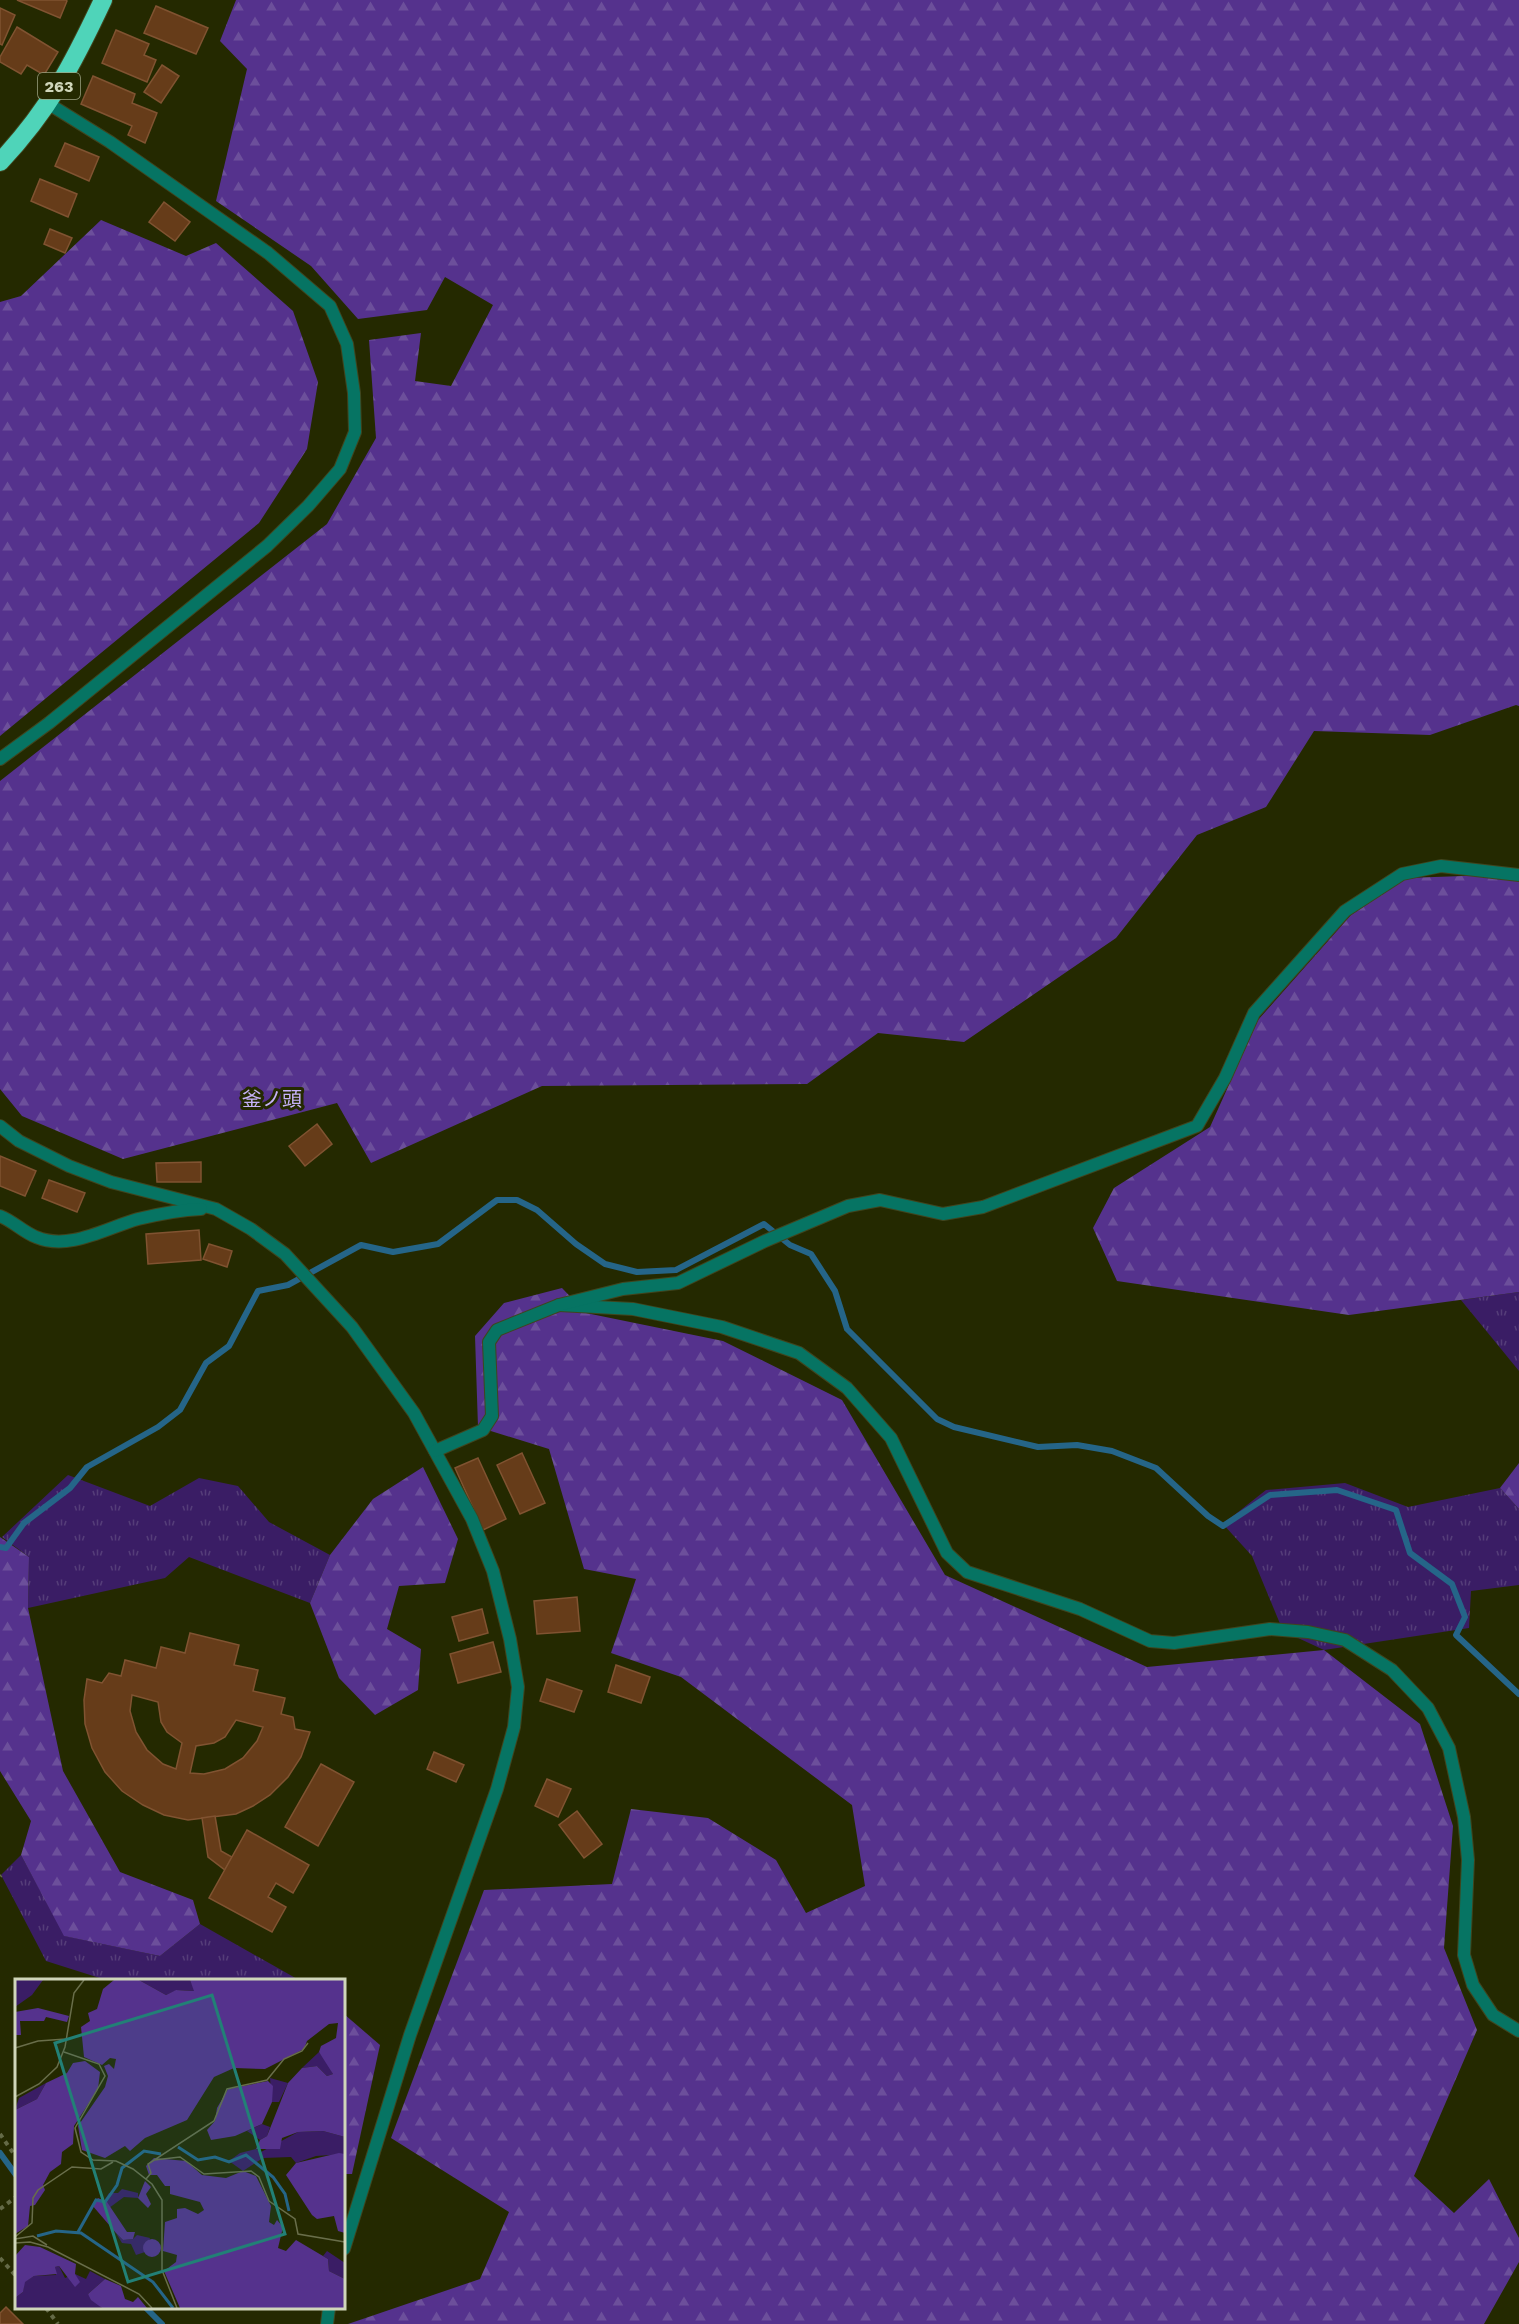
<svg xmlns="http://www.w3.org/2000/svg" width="1519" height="2324" font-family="'Work Sans','Noto Sans JP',sans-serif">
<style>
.grass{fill:url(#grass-tufts)}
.forest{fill:url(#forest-firs)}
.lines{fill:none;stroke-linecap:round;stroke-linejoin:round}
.stream{stroke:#256588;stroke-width:6}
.building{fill:#663c19;stroke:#805331;stroke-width:1.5;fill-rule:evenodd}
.street-casing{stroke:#40451e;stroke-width:14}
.highway-casing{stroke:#40451e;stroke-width:20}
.path{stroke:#646a46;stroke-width:4;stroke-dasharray:4.5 4.5;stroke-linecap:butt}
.street{stroke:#067463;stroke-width:12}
.highway{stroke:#4fd4b9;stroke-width:18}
.labels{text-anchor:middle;stroke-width:6;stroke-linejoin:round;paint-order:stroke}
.shield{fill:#242900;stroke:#9ca282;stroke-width:1.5}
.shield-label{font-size:16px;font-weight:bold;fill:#d0d6ba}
.neighbourhood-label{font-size:20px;fill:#c6b2f8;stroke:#242900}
.inset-river{fill:none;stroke:#256588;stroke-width:3}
.inset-road{fill:none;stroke:#696e4a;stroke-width:1.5}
.view{fill:#228076;fill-opacity:0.15;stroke:#228076;stroke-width:3}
.inset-edge{fill:none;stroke:#d0d6ba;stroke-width:3}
</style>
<defs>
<pattern id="grass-tufts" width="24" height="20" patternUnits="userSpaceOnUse" patternTransform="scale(1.5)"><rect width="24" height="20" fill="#3a1d65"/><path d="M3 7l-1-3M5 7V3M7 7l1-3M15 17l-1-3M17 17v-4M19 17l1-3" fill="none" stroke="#553d79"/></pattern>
<pattern id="forest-firs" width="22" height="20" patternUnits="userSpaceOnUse" patternTransform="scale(1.5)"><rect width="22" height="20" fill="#55328d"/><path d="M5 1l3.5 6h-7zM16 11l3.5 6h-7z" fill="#6c4f9b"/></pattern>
</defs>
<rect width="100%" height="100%" fill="#242900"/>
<g class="grass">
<path d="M1519,1292V1371L1461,1300Z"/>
<path d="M68,1475L150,1506L199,1478L238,1486L269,1522L330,1555L310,1603L189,1557L165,1578L28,1608L29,1557L2,1537Z"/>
<path d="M1345,1483L1408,1507L1500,1488L1519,1509V1585L1471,1591L1469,1628L1324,1650L1283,1631L1252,1556L1223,1524L1266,1490Z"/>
<path d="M21,1855L65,1936L160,1956L200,1924L299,1980H106L46,1961L1,1875Z"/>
</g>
<g class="forest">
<path d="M236,0H1519V706L1516,705L1430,735L1314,731L1266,807L1197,835L1116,938L964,1042L878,1033L807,1084L542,1086L371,1163L337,1103L123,1159L22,1116L0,1089V781L327,524L376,438L369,340L421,333L415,381L451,386L493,305L445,277L427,310L358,319L311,266L216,201L247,69L220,41Z"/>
<path d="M101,220L186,256L216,243L293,311L318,382L307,449L259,523L0,736V302L21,296Z"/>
<path d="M1491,875L1519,879V1292L1349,1315L1117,1281L1093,1228L1114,1188L1210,1127L1258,1020L1351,915L1406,878Z"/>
<path d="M562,1288L586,1313L723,1341L842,1400L945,1575L1147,1667L1324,1650L1420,1724L1453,1826L1444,1948L1477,2030L1414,2176L1454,2213L1489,2179L1519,2238V2262L1484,2324H348L480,2279L509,2212L391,2138L484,1890L612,1884L631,1809L708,1818L776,1860L806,1913L865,1886L852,1805L681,1677L611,1653L636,1579L584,1569L549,1449L478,1427L475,1336L504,1303Z"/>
<path d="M1519,1463V1509L1500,1488Z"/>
<path d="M423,1467L458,1539L445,1583L399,1586L387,1629L421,1649L418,1690L375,1715L339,1678L310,1603L330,1555L373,1499Z"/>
<path d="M0,1537L29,1557L28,1608L63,1771L120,1872L193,1900L200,1924L160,1956L64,1936L21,1855L31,1821L0,1771Z"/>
<path d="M344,2014L380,2045L352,2174H344Z"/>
</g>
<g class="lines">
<g class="stream">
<path d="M0,1547L6,1548L24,1523L70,1488L87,1467L158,1427L180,1410L206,1363L229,1346L258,1291L288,1285L361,1245L393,1252L438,1244L497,1200H517L537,1210L576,1244L605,1264L637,1272L676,1270L764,1224L790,1245L811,1254L835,1291L847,1329L937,1419L954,1427L1038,1447L1077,1445L1112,1451L1156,1468L1208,1516L1223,1526L1270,1495L1337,1490L1396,1510L1410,1553L1452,1584L1465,1617L1456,1635L1519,1694"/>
<path d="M0,2153L16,2175"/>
<path d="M146,2308L162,2324"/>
</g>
</g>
<g class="building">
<path d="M17,0H66L67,1L60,18Z"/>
<path d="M156,6L208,28L196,54L144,33Z"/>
<path d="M0,8L15,15L2,45L0,44Z"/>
<path d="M17,27L58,52L44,75L27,65L21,74L0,62V57Z"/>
<path d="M116,30L149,44L144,55L156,60L147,82L102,63Z"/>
<path d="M162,65L179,76L161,103L144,92Z"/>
<path d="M93,76L135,94L132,103L157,113L145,143L128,135L132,126L81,104Z"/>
<path d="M65,143L99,157L89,181L55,166Z"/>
<path d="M40,179L77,194L68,217L31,201Z"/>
<path d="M164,202L190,222L175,241L149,222Z"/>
<path d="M50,229L72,238L65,253L44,244Z"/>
<path d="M317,1124L332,1144L305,1166L289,1146Z"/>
<path d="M0,1156L36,1171L25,1196L0,1186Z"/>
<path d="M201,1162V1182H157L156,1163Z"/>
<path d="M49,1180L85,1193L77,1212L42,1198Z"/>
<path d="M199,1230L201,1260L148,1264L146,1234Z"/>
<path d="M209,1244L232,1251L227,1267L203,1259Z"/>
<path d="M522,1453L545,1503L520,1514L497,1465Z"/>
<path d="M478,1458L506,1519L483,1530L455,1468Z"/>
<path d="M577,1597L580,1631L537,1634L534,1601Z"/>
<path d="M482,1609L488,1633L459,1641L452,1617Z"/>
<path d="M190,1633L239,1645L234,1665L258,1670L253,1691L285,1698L281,1714L293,1717L295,1729L310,1732L301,1757L288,1777L270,1795L253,1806L236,1814L188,1820L164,1815L143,1805L122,1791L105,1772L92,1748L85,1724L84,1700L87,1679L102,1683L109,1673L121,1676L125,1660L156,1668L161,1647L185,1653ZM132,1695L158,1702L161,1722L167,1732L182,1743L176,1769L163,1764L147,1750L136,1732L130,1711ZM236,1720L263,1727L257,1741L243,1758L225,1769L204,1774L190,1773L196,1746L214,1743L225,1737Z"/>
<path d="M493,1642L501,1672L458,1683L450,1654Z"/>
<path d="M616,1665L650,1677L641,1703L608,1692Z"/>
<path d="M547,1679L582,1691L574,1712L540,1701Z"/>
<path d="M434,1752L464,1765L456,1782L427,1769Z"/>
<path d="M321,1764L354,1782L318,1846L285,1827Z"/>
<path d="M547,1779L571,1789L558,1817L535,1806Z"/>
<path d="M577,1811L602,1844L584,1858L559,1825Z"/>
<path d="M215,1816L221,1851L232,1857L225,1870L208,1857L202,1818Z"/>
<path d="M247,1830L309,1865L293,1893L276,1883L268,1897L286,1907L272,1932L209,1898Z"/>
<path d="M6,2307L23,2324H0V2313Z"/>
</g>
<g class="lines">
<g class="street-casing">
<g id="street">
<path d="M0,759L49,723L267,546L308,506L340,469L355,432L354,393L347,344L330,306L268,253L110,142L49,104"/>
<path d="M0,1126L19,1141L69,1166L111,1182L216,1209L251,1229L285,1254L352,1327L414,1413L472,1519L493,1571L510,1639L518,1687L514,1727L497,1789L410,2035L344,2249"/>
<path d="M0,1216C13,1221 23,1232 36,1237C69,1251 106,1228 138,1219C159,1214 179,1210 201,1209"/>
<path d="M559,1305L633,1309L722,1327L799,1353L847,1388L891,1438L947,1553L967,1572L1080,1609L1150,1641L1174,1643L1270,1629L1308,1632L1345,1640L1392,1670L1428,1708L1449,1748L1464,1817L1468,1860L1464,1955L1473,1985L1493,2015L1519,2031"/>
<path d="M435,1451L483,1430L492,1416L489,1342L497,1330L559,1305L623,1289L678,1283L765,1241L848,1206L880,1200L943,1214L983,1207L1197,1126L1225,1078L1254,1013L1345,911L1402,874L1441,866L1519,875"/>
<path d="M327,2324L329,2308"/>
</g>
</g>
<g class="highway-casing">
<path id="highway" d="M0,162C49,110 73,64 103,0"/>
</g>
<g class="path">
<path d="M0,1876L1,1875"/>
<path d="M0,2134L16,2157"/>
<path d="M0,2209L16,2197"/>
<path d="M0,2258L16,2276"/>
<path d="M46,2308L58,2324"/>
</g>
<use href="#street" class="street"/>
<use href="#highway" class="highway"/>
</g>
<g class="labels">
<rect class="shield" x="38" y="73" width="42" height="26" rx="4.5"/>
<g class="shield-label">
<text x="59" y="92">263</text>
</g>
<g class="neighbourhood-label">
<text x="272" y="1106">釜ノ頭</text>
</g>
</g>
<g transform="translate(15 1979)">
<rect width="330" height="330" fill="#242900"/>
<path d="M0,1H28L17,16L0,28ZM124,1H175L180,12L162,11L151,16ZM304,73L313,84L318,95L312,97L302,87L287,89ZM255,99L273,104L264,123H257ZM31,104L22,120L0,131L4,119ZM247,145L255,148L252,157L245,161L232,152ZM308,152L330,158V175L301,177L281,184L276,178L248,179L228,192L214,182L225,174L241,170L246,173L283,153ZM107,210L123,214V219L109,218L94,229L89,222L94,214H103ZM101,254L108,261L118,260L122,256L135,259L130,273L121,276L116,265L107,264ZM312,272L330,284V300L314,292L313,280L308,277ZM44,287L50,299L60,295L71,300L75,292L90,300L73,315L87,329H0V319L8,313L9,303L19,297L41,296L40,288Z" fill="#3a1d65"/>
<path d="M99,1H124L151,16L161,11L179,12L175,1H330V158L308,152L283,153L267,159L265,170H241L245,161L252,157L273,104L287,89L302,87L312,97L318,95L304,73L306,67L321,59L323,44L314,45L292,62L289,70L250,90L219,89L199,98L172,141L130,159L115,172L110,167L90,179L67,171L63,147L90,108L93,97L89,87L94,85L99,90L101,80L95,79L87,86L69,78L66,48L75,42L73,34L82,30L88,10ZM23,29L54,37L52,43L31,38L29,42H5L6,56H0V33ZM70,82L85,93L83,110L59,147L58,165L47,173L46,185L35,193L28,206L30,211L20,226L15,227L13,247L0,255V131L22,120L31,104L52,94L58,84ZM253,102L258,107L257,123L247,145L220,157L196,161L192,151L200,142L202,129L213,110ZM324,174L330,175V254L323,252L319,237L302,240L297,236L271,196L281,184ZM139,179L171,182L187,196L211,199L228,192L241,197L256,227L254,243L259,246L262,241L268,248L263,269L271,272L281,261L313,280L314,292L330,300V329H165L149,292L161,283L162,276L148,272L150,243L162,239V230L170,229L183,235L189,231L185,223L155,215V207H150L142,196H134L131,187ZM130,202L136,208L131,215L136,225L133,229L123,219ZM83,219L92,223L112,253H120L118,260L108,261L101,254L77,226ZM128 269a9 9 0 1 1 18 0a9 9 0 1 1-18 0ZM10,266L25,268L61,285L60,295L65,303L60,308L44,287L40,288L42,295L19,297L10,303L8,313L0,319V277ZM90,300L106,307L110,320L118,323L123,318L132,329H87L76,321L73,315Z" fill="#55328d"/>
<path class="inset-river" d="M163,168L183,181L200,178L214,183L231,176L258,198L270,215L274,232M63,253L81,221L90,223L102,206L107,189L129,172L146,175M22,257L41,252L66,254L138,303L158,329"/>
<path class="inset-road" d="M0,69L23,62L51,60M49,73L84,85L90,97L60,149L66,173L78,181L101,182L118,190L137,205L147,221V291L162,329M0,118L24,105L42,88L50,68L59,14L69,1M139,181L165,178L189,195L236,192L244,198L254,222L280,240L283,255L330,263M131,200L136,194L133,185L199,142L212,110L252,101L269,80L287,72L293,64M0,258L17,244L18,219L23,211L57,188L86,190L98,183M0,260L18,257L32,266M0,264L15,263L33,268L124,315L137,329"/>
<path class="view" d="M197,16L270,255L113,303L40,64Z"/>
<rect width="330" height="330" class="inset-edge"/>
</g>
</svg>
